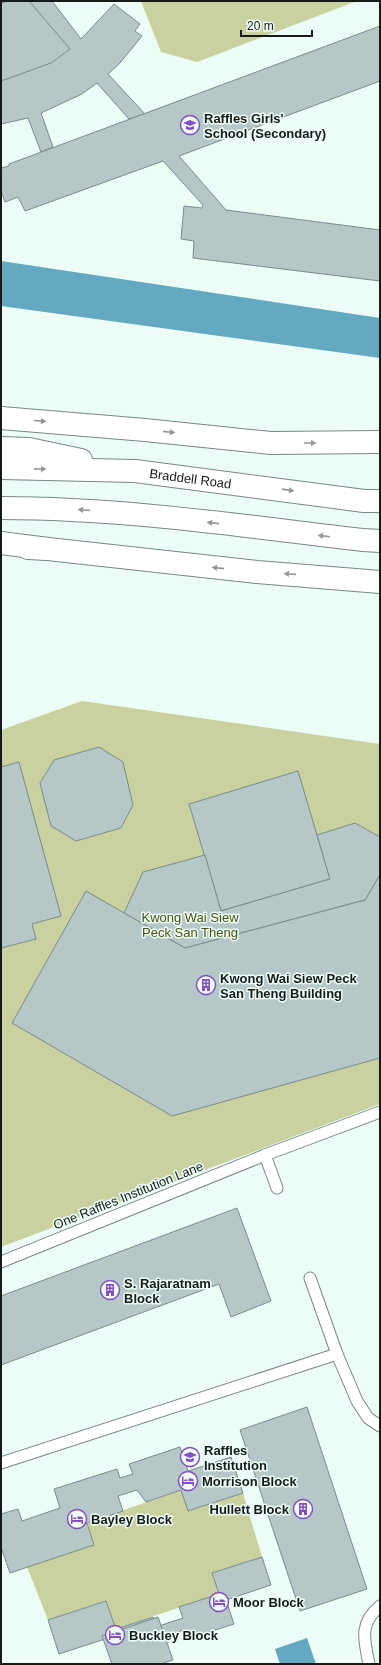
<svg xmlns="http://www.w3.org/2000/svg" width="381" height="1665" font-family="Arial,sans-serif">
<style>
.green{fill:#c9d29f}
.water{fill:#63a9c1}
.building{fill:#b5c7c7;stroke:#7a8b8b}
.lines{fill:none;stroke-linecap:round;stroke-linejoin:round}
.lane-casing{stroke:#798882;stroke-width:13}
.primary-casing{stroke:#798882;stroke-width:24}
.highway-casing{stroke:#798882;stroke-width:24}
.lane{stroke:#fff;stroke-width:11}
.primary{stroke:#fff;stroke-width:22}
.highway{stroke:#fff;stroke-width:22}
.oneway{fill:#969897}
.labels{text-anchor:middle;stroke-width:3;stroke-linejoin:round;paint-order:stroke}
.poi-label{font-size:13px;font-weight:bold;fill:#151b18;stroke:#ecfdf6;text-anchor:start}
.street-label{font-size:13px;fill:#151b18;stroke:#ecfdf6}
.park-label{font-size:13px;fill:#4c5311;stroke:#ecfdf6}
</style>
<rect width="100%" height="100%" fill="#ecfdf6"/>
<g class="green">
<path d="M141,1H357L197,62L161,52Z"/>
<path d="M82,701L380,744V1104L1,1247V730Z"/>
<path d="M181,1490L189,1511L243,1493L262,1557L213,1573L219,1594L116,1629L106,1601L48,1620L27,1567L94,1545L87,1523Z"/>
</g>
<g class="water">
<path d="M1,261L380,318V358L1,306Z"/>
<path d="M307,1638L316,1664H280L275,1649Z"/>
</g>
<g class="building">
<path d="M1,1H52L81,39L114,4L140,24L135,31L142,36L120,63L108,74L145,114L129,119L97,83L82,94L41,113L53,147L41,152L28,118L1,124Z"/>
<path d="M8,1H29L70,49L51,63L1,81V3Z"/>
<path d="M380,26V81L179,156L226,210L380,230V281L193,258L194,241L181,239L184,206L202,208L203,205L163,161L25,211L18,197L5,202L1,191V168L9,166V164Z"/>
<path d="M99,747L123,762L133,805L121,828L76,841L51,826L40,783L54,760Z"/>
<path d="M19,762L61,916L32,924L36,939L1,948V767Z"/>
<path d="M298,771L330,879L221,911L189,804Z"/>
<path d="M355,823L380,837V875L365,900L185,948L124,913L143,872L205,855L221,911L330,879L317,835Z"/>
<path d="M380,875V1058L172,1116L12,1023L86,891L185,948L365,900Z"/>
<path d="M237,1208L271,1301L231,1317L219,1284L1,1365V1296Z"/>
<path d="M307,1407L367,1589L300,1611L240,1430Z"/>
<path d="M180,1447L188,1471L231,1457L243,1493L188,1511L181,1490L146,1502L137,1490L118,1496L123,1511L87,1523L94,1545L10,1573L1,1547V1514L18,1509L22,1521L60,1508L54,1489L117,1469L120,1478L133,1474L129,1464Z"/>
<path d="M262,1557L271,1585L226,1600L234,1624L190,1638L184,1630L162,1637L166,1650L126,1664H117L108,1638L59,1654L48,1620L106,1601L116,1629L153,1617L156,1627L183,1618L179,1607L219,1594L212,1573Z"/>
<path d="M158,1617L173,1660L160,1664H112L102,1636Z"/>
</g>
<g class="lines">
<g class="lane-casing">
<g id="lane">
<path d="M265,1155L277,1188"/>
<path d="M1,1262L265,1155L380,1112"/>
<path d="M310,1278L337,1354L357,1401L368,1418L380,1426"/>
<path d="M1,1463L337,1354"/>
<path d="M369,1664C364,1640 359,1623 380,1606"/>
</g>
</g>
<g class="primary-casing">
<g id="primary">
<path d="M1,418L145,430L271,443L380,442"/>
<path d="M28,548L48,549L257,572L380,582"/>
</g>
</g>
<g class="highway-casing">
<g id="highway">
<path d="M1,448L29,449L81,460"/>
<path id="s1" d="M1,468L135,471L364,501H380"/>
<path d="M1,508C122,508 243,526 363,540L380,541"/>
<path d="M1,543L48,549"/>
</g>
</g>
<use href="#lane" class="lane"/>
<use href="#primary" class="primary"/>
<use href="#highway" class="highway"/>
</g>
<defs><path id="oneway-solid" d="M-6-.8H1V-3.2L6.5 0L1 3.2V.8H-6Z"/></defs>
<g class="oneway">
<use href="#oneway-solid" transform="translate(40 421) rotate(5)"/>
<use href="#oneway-solid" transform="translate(169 432) rotate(6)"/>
<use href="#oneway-solid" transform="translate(310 443)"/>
<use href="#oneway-solid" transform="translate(40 469) rotate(1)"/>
<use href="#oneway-solid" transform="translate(288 490) rotate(8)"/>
<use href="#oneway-solid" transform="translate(84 510) rotate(-176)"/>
<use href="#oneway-solid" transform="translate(213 523) rotate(-174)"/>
<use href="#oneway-solid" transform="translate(324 536) rotate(-173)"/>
<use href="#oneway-solid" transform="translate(218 568) rotate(-174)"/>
<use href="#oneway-solid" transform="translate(290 574) rotate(-176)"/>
</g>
<defs>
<g id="school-ring" transform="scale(1)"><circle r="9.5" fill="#ecfdf6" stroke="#864ec5" stroke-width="1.5"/><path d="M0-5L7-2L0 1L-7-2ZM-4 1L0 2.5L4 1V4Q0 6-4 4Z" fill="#864ec5"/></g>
<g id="building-ring" transform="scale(1)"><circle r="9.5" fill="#ecfdf6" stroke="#864ec5" stroke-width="1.5"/><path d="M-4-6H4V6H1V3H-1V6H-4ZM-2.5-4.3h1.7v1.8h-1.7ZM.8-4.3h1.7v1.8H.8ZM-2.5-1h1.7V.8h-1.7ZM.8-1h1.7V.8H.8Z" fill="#864ec5"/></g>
<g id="university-ring" transform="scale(1)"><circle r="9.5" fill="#ecfdf6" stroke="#864ec5" stroke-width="1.5"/><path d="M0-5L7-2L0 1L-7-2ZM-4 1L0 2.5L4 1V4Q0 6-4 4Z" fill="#864ec5"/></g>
<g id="hotel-ring" transform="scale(1)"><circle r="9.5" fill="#ecfdf6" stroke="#864ec5" stroke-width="1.5"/><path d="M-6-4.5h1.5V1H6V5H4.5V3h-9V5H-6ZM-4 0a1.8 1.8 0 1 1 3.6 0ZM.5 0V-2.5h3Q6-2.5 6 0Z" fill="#864ec5"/></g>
</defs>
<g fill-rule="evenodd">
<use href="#school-ring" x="190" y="125"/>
<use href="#building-ring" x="206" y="985"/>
<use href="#building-ring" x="110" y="1290"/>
<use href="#university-ring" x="190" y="1457"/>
<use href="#hotel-ring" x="188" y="1481"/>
<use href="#building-ring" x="303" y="1509"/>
<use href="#hotel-ring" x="77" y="1519"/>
<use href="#hotel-ring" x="219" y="1602"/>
<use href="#hotel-ring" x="115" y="1635"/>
</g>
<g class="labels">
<g class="poi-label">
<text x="204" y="123">Raffles Girls'<tspan x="204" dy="15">School (Secondary)</tspan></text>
<text x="220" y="983">Kwong Wai Siew Peck<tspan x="220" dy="15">San Theng Building</tspan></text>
<text x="124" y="1288">S. Rajaratnam<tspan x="124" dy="15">Block</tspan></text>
<text x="204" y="1455">Raffles<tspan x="204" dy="15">Institution</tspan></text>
<text x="202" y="1486">Morrison Block</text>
<text x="289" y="1514" text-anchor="end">Hullett Block</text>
<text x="91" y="1524">Bayley Block</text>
<text x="233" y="1607">Moor Block</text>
<text x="129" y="1640">Buckley Block</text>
</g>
<g class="street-label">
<text dy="5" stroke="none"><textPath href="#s1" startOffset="190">Braddell Road</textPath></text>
<text transform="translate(128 1195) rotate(-22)" y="5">One Raffles Institution Lane</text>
</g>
<g class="park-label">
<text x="190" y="922">Kwong Wai Siew<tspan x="190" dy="15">Peck San Theng</tspan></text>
</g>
</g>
<rect width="381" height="1665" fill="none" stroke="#151b18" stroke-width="4"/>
<path d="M241 30v6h71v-6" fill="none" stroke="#151b18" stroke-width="2"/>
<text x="247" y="30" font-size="12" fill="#151b18" stroke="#ecfdf6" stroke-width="3" paint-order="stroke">20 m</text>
</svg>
